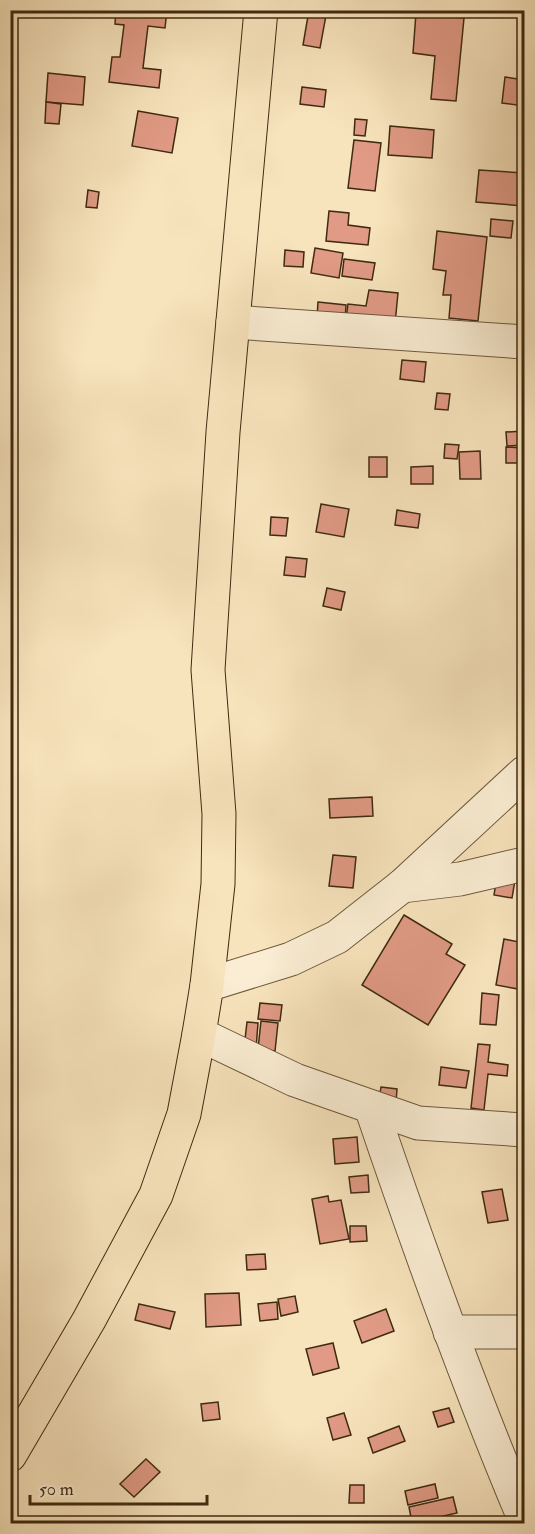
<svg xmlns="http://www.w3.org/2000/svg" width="535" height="1534" font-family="'IM FELL Double Pica',serif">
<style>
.building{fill:#e09a85;stroke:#3f2a11;stroke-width:1.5}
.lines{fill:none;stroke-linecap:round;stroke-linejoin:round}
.minor-casing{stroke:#6d583c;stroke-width:35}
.major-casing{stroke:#3f2a11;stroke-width:35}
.minor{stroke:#faedd3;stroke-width:33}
.major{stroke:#f7e3bc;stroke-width:33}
</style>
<rect width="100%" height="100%" fill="#f7e3bc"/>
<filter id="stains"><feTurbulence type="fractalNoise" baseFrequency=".00333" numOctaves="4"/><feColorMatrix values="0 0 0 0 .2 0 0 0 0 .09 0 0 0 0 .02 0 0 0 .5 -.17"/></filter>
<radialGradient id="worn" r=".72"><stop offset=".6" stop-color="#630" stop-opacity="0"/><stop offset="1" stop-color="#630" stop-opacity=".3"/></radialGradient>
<g class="building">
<path d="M116,10H167L165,28L148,26L143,68L161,70L159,88L109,82L112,57H120L124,25L115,24Z"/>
<path d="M309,10H327L320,48L303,45Z"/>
<path d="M416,13L464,18L456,101L431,99L435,56L413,53Z"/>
<path d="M48,73L85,77L83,105L46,102Z"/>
<path d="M505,77L524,80V106L502,103Z"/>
<path d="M302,87L326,90L324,107L300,104Z"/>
<path d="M46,102L61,104L59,124L45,123Z"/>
<path d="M138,111L178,118L172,153L132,146Z"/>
<path d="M355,119L367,120L365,136L354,135Z"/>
<path d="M390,126L434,130L432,158L388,155Z"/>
<path d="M354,140L381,143L375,191L348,188Z"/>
<path d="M479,170L524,173V206L476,202Z"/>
<path d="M88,190L99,192L97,208L86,207Z"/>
<path d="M329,211L349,213L348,225L370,228L368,245L326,241Z"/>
<path d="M491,219L513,221L511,238L490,236Z"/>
<path d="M437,231L487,237L478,321L449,318L451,295H443L446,271L433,269Z"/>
<path d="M315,248L343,253L339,278L311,273Z"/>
<path d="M285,250L304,252L303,267L284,266Z"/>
<path d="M344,259L375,263L372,280L342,276Z"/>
<path d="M369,290L398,293L395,324L346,319L348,304L366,306Z"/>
<path d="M318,302L346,305L345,320L317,317Z"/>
<path d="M402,360L426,362L424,382L400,379Z"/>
<path d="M437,393L450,394L448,410L435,409Z"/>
<path d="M524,431V445L507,446L506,432Z"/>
<path d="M445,444L459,445L457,459L444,458Z"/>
<path d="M506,447L523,448L522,463H506Z"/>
<path d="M480,451L481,479H460L459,452Z"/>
<rect x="369" y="457" width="18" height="20"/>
<path d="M433,466V484H411V467Z"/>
<path d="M321,504L349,509L344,537L316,532Z"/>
<path d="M397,510L420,514L418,528L395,525Z"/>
<path d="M271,517L288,518L286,536L270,535Z"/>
<path d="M286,557L307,559L305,577L284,575Z"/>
<path d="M327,588L345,592L341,610L323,606Z"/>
<path d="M372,797L373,816L330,818L329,799Z"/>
<path d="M333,855L356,857L353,888L329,886Z"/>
<path d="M497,877L515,880L512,898L494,895Z"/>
<path d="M404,915L452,944L446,954L465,965L428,1025L362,985Z"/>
<path d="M504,939L524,943V990L496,985Z"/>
<path d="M482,993L499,995L496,1025L480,1024Z"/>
<path d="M260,1003L282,1005L280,1021L258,1019Z"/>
<path d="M261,1021L278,1023L275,1051L258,1049Z"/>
<path d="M247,1022L258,1023L256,1049L244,1048Z"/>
<path d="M478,1044L490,1045L488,1062L508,1065L507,1076L488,1074L484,1110L471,1108Z"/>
<path d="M441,1067L469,1071L466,1088L439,1085Z"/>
<path d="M520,1077H524V1101H519Z"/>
<path d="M381,1087L397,1089L396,1102L379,1100Z"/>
<path d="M357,1137L359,1162L335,1164L333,1139Z"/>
<path d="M368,1175L369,1192L351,1193L349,1177Z"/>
<path d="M502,1189L508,1220L488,1223L482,1192Z"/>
<path d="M328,1196L329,1202L341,1200L349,1239L320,1244L312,1199Z"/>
<path d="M350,1226H366L367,1241L350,1242Z"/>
<path d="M265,1254L266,1269L247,1270L246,1255Z"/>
<path d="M239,1293L241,1325L206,1327L205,1294Z"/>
<path d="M295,1296L298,1312L281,1316L278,1299Z"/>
<path d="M277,1302L278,1319L260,1321L258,1304Z"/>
<path d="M139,1304L175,1312L170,1329L135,1320Z"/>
<path d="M386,1309L394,1331L362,1343L354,1321Z"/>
<path d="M333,1343L339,1368L313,1375L306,1349Z"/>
<path d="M218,1402L220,1419L203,1421L201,1404Z"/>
<path d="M449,1408L454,1422L438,1427L433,1412Z"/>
<path d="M344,1413L351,1435L333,1440L327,1418Z"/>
<path d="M399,1426L405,1441L373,1453L368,1438Z"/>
<path d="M146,1459L160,1472L134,1497L120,1484Z"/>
<path d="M435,1484L438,1498L408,1505L405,1491Z"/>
<path d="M350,1485H364V1503H349Z"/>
<path d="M453,1497L457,1513L412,1523L409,1507Z"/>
</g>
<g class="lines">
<g class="minor-casing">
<g id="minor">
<path d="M233,322L524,342"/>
<path d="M402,886L460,879L524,864"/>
<path d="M207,985L291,959L337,937L402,886L524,773"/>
<path d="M199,1034L295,1080L418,1123L524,1130"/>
<path d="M371,1107C418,1246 467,1383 524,1518"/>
<path d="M450,1332H524"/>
</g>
</g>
<g class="major-casing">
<path id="major" d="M10,1455L89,1320L156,1195L184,1114L199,1034L207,985L218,884L219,814L208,670L223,432L261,10"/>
</g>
<use href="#minor" class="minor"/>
<use href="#major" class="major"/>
</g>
<rect width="535" height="1534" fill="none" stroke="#f7e3bc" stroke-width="36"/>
<rect x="12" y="12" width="511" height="1510" fill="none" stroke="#3f2a11" stroke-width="3"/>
<rect x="18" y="18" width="499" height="1498" fill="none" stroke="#3f2a11" stroke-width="1.5"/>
<path d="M30 1495v9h177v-9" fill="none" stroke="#3f2a11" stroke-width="3"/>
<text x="39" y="1495" font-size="18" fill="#3f2a11" stroke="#faedd3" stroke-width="4.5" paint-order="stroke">50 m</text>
<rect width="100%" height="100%" filter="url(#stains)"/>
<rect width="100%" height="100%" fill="url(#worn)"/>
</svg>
